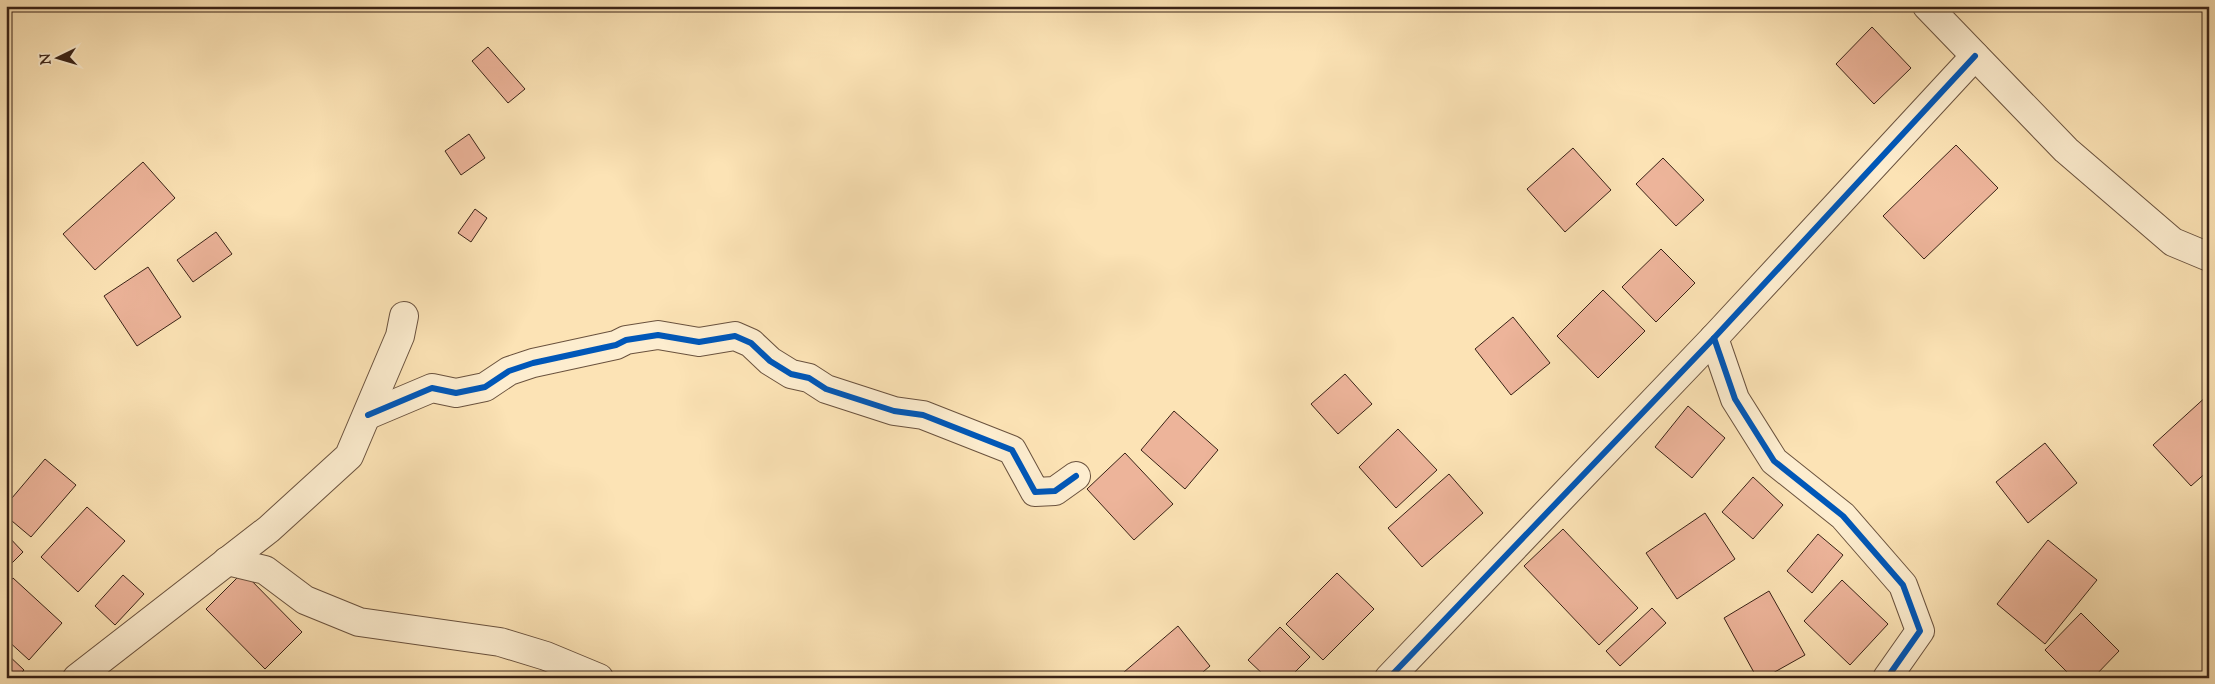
<svg xmlns="http://www.w3.org/2000/svg" width="2215" height="684" font-family="'Sorts Mill Goudy',serif">
<style>
.building{fill:#edb49a;stroke:#392216}
.lines{fill:none;stroke-linecap:round;stroke-linejoin:round}
.minor-casing{stroke:#6a523e;stroke-width:30}
.minor{stroke:#fdedcf;stroke-width:28}
.cycleway-casing{stroke:#fdedcf;stroke-width:9}
.cycleway{stroke:#0057b8;stroke-width:6}
</style>
<rect width="100%" height="100%" fill="#fce3b5"/>
<filter id="stains"><feTurbulence type="fractalNoise" baseFrequency=".004" numOctaves="4"/><feColorMatrix values="0 0 0 0 .2 0 0 0 0 .09 0 0 0 0 .02 0 0 0 .5 -.17"/></filter>
<radialGradient id="worn" r=".72"><stop offset=".6" stop-color="#630" stop-opacity="0"/><stop offset="1" stop-color="#630" stop-opacity=".3"/></radialGradient>
<g class="building">
<path d="M1872,27L1911,68L1874,104L1836,64Z"/>
<path d="M488,47L525,89L508,103L472,61Z"/>
<path d="M469,134L485,158L461,175L445,151Z"/>
<path d="M1956,145L1998,188L1924,259L1883,216Z"/>
<path d="M1573,148L1611,190L1565,232L1527,189Z"/>
<path d="M1663,158L1704,200L1676,226L1636,184Z"/>
<path d="M143,162L175,198L95,270L63,234Z"/>
<path d="M475,209L487,218L471,242L458,233Z"/>
<path d="M216,232L232,254L193,282L177,260Z"/>
<path d="M1661,249L1695,283L1656,322L1622,287Z"/>
<path d="M148,267L181,317L137,346L104,296Z"/>
<path d="M1603,290L1645,331L1598,378L1557,336Z"/>
<path d="M1513,317L1550,363L1511,395L1475,349Z"/>
<path d="M1345,374L1372,404L1338,434L1311,404Z"/>
<path d="M2209,394V470L2191,486L2153,445Z"/>
<path d="M1688,406L1725,438L1692,478L1655,447Z"/>
<path d="M1174,411L1218,450L1185,489L1141,450Z"/>
<path d="M1398,429L1437,470L1396,508L1359,467Z"/>
<path d="M2045,443L2077,483L2028,523L1996,482Z"/>
<path d="M1125,453L1173,504L1134,540L1087,489Z"/>
<path d="M45,459L76,485L31,537L6,516V505Z"/>
<path d="M1449,474L1483,513L1422,567L1388,528Z"/>
<path d="M1753,477L1783,505L1753,539L1722,512Z"/>
<path d="M87,507L125,541L78,592L41,557Z"/>
<path d="M1705,513L1735,559L1677,599L1646,553Z"/>
<path d="M1563,529L1638,608L1599,645L1524,566Z"/>
<path d="M6,534L23,552L6,569Z"/>
<path d="M1818,534L1843,555L1812,593L1787,571Z"/>
<path d="M2048,540L2097,580L2045,644L1997,604Z"/>
<path d="M243,572L302,632L265,669L206,609Z"/>
<path d="M1337,573L1374,609L1323,660L1286,624Z"/>
<path d="M123,575L144,594L115,625L95,606Z"/>
<path d="M13,578L62,623L29,660L6,639V586Z"/>
<path d="M1842,580L1888,624L1850,665L1804,621Z"/>
<path d="M1769,591L1805,655L1764,678H1757L1724,618Z"/>
<path d="M1652,608L1666,623L1620,666L1606,651Z"/>
<path d="M2081,613L2119,651L2093,678H2073L2045,650Z"/>
<path d="M1178,626L1210,666L1196,678H1117Z"/>
<path d="M1280,627L1310,657L1289,678H1267L1248,660Z"/>
<path d="M6,653L24,670L17,678H6Z"/>
</g>
<g class="lines">
<g class="minor-casing">
<g id="minor">
<path d="M1927,6L2066,150L2173,242L2209,257"/>
<path d="M1714,338L1735,399L1774,461L1843,516L1903,585L1920,631L1887,678"/>
<path d="M368,415L432,388L456,393L485,387L509,371L533,363L616,345L626,340L658,335L699,342L735,336L751,343L770,361L791,374L809,378L826,389L894,411L923,415L1012,450L1035,492L1055,491L1076,476"/>
<path d="M227,561L265,570L305,600L359,622L500,642L546,656L599,678"/>
<path d="M77,678L269,529L349,456L400,336L404,316"/>
<path d="M1389,678L1714,338L1975,56"/>
</g>
</g>
<use href="#minor" class="minor"/>
<g class="cycleway-casing">
<g id="cycleway">
<path d="M1714,338L1735,399L1774,461L1843,516L1903,585L1920,631L1887,678"/>
<path d="M368,415L432,388L456,393L485,387L509,371L533,363L616,345L626,340L658,335L699,342L735,336L751,343L770,361L791,374L809,378L826,389L894,411L923,415L1012,450L1035,492L1055,491L1076,476"/>
<path d="M1389,678L1714,338L1975,56"/>
</g>
</g>
<use href="#cycleway" class="cycleway"/>
</g>
<rect width="2215" height="684" fill="none" stroke="#fce3b5" stroke-width="25"/>
<rect x="8" y="8" width="2200" height="669" fill="none" stroke="#392216" stroke-width="2.5"/>
<rect x="12" y="12" width="2190" height="659" fill="none" stroke="#392216"/>
<g transform="translate(58 58) rotate(265)" stroke="#fdedcf" stroke-width="4" paint-order="stroke">
<path d="M0-4L9 19L0 12L-9 19Z" fill="#392216"/>
<text y="-8" font-size="14" font-weight="bold" text-anchor="middle" fill="#392216">N</text>
</g>
<rect width="100%" height="100%" filter="url(#stains)"/>
<rect width="100%" height="100%" fill="url(#worn)"/>
</svg>
